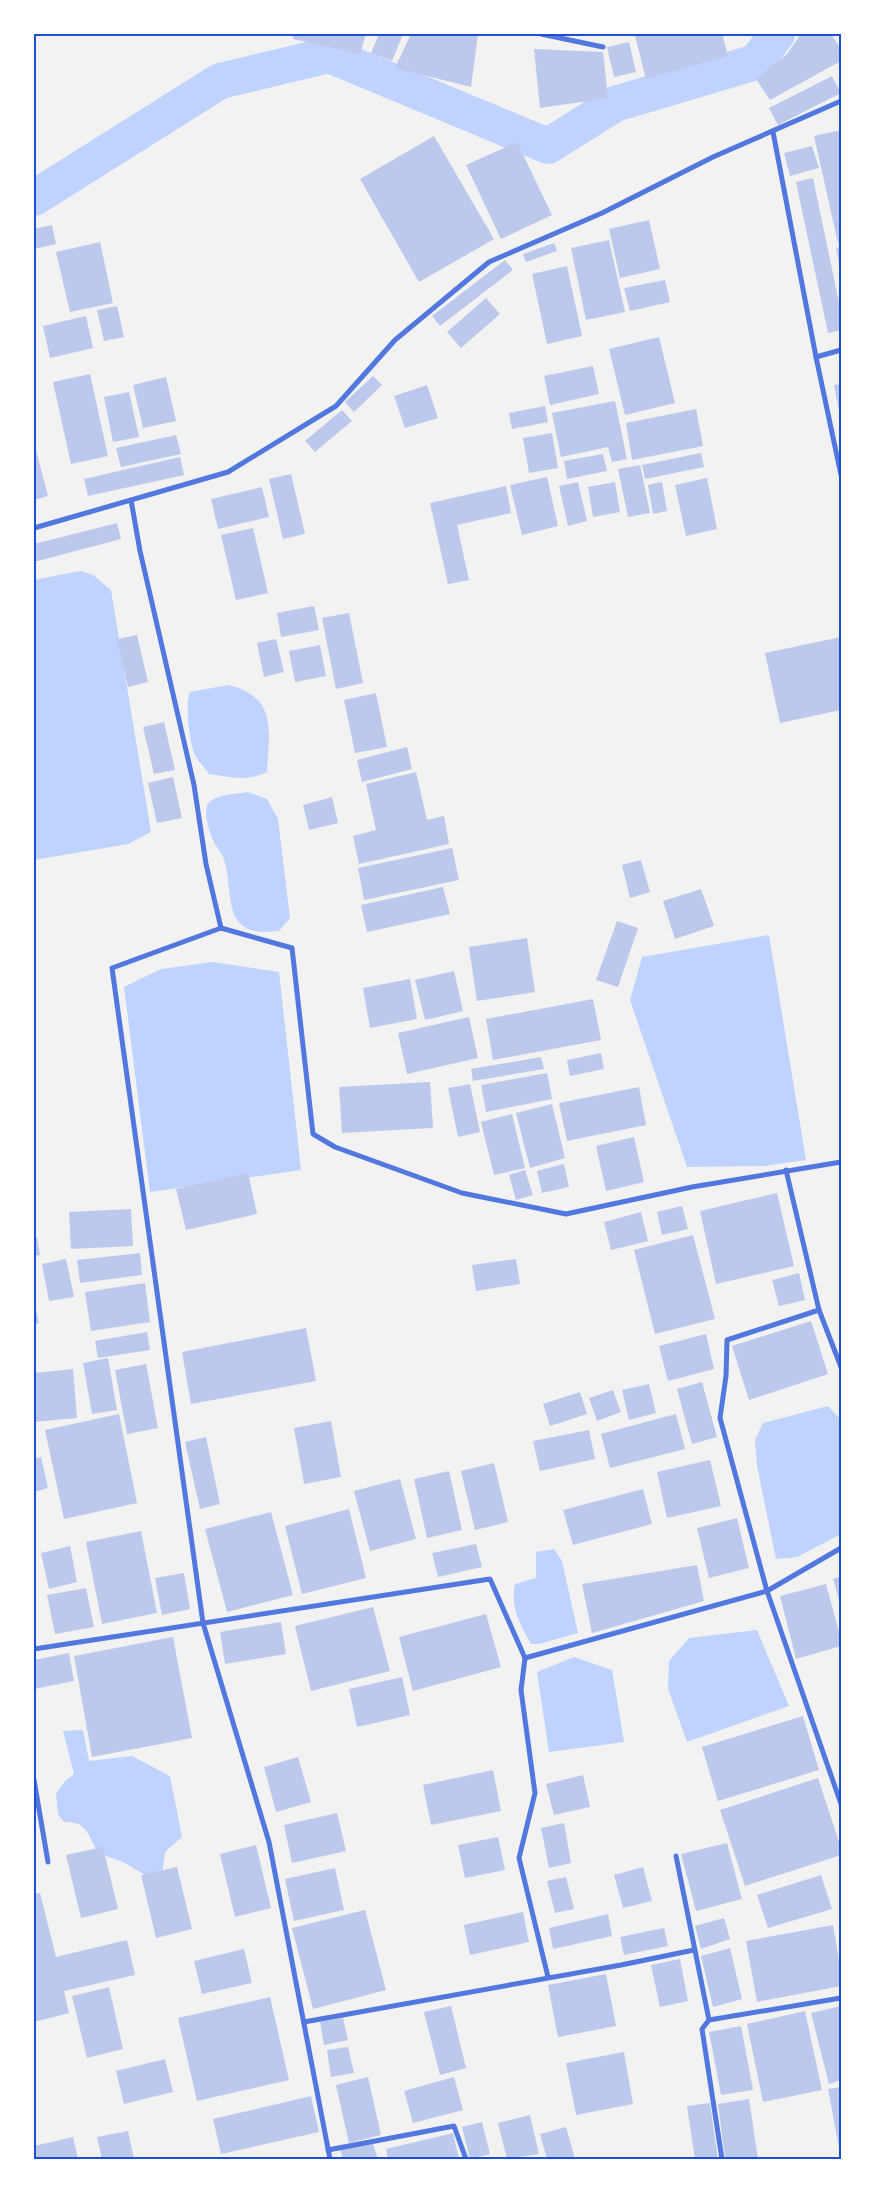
<svg xmlns="http://www.w3.org/2000/svg" width="875" height="2193" font-family="'Public Sans',sans-serif">
<style>
.water{fill:#bfd3fe}
.lines{fill:none;stroke-linecap:round;stroke-linejoin:round}
.canal{stroke:#bfd3fe;stroke-width:36}
.building{fill:#bdc9ec}
.minor{stroke:#5277de;stroke-width:5}
.neatline{fill:none;stroke:#1d4ed8;stroke-width:2}
</style>
<rect width="100%" height="100%" fill="#f2f2f2"/>
<g class="water">
<path d="M80,571L93,575L111,590L151,832L128,844L34,860V580Z"/>
<path d="M228,685C278,697 269,731 267,772C247,782 230,777 209,774C205,768 198,761 195,755C189,742 185,703 190,692Z"/>
<path d="M248,792L267,799L278,819L290,918L279,931C265,932 253,934 242,925C226,913 231,877 224,860C222,852 216,847 213,840C209,832 203,811 208,804C215,794 237,794 248,792Z"/>
<path d="M769,935L806,1160L764,1166L687,1167L630,1000L642,957Z"/>
<path d="M213,962L279,972L301,1170L150,1192L124,987L161,969Z"/>
<path d="M828,1406L841,1420V1534L797,1557L776,1559L757,1466L755,1440L763,1423Z"/>
<path d="M554,1549L562,1561L578,1633L539,1644H531C520,1624 510,1607 515,1584L536,1578V1552Z"/>
<path d="M757,1630L789,1706L687,1742L668,1689L669,1661L689,1638Z"/>
<path d="M574,1657L612,1670L624,1742L549,1752L537,1672Z"/>
<path d="M83,1730L89,1761L132,1756L170,1776L182,1837L165,1852L162,1875L147,1876L123,1862L98,1853C88,1836 88,1821 64,1822L58,1814L56,1793L65,1781L74,1774L63,1731Z"/>
</g>
<g class="lines">
<path class="canal" d="M34,198L220,81L329,55L548,146L615,104L756,62L777,34"/>
</g>
<g class="building">
<path d="M293,34H366L360,54L293,39Z"/>
<path d="M379,34H403L392,61L371,53Z"/>
<path d="M411,34H478L471,87L395,68Z"/>
<path d="M644,34H722L728,56L646,79L635,36Z"/>
<path d="M801,34H831L841,49V61L770,100L756,79L787,54Z"/>
<path d="M629,42L636,72L614,77L607,47Z"/>
<path d="M534,49L603,52L608,98L540,108Z"/>
<path d="M832,76L841,93L778,125L769,108Z"/>
<path d="M841,130V242L838,243L814,136Z"/>
<path d="M434,136L494,239L419,282L360,179Z"/>
<path d="M517,142L552,215L501,239L466,165Z"/>
<path d="M812,146L819,168L790,176L784,153Z"/>
<path d="M813,178L841,312V330L828,333L796,182Z"/>
<path d="M649,220L660,269L620,278L609,229Z"/>
<path d="M52,225L56,244L34,249V229Z"/>
<path d="M609,240L625,312L586,320L571,248Z"/>
<path d="M100,242L113,303L70,312L56,252Z"/>
<path d="M554,243L557,251L526,262L523,254Z"/>
<path d="M841,247V268H840L836,248Z"/>
<path d="M505,260L513,270L440,326L432,316Z"/>
<path d="M567,266L582,336L547,344L532,274Z"/>
<path d="M665,280L670,302L630,311L624,288Z"/>
<path d="M486,298L500,314L461,348L447,332Z"/>
<path d="M117,306L124,337L104,341L97,310Z"/>
<path d="M86,316L93,348L50,358L43,326Z"/>
<path d="M659,337L675,403L625,415L609,349Z"/>
<path d="M593,366L599,394L550,405L544,376Z"/>
<path d="M90,374L108,456L71,464L53,382Z"/>
<path d="M373,376L382,385L354,412L345,402Z"/>
<path d="M166,377L176,421L143,428L133,385Z"/>
<path d="M841,384V416H840L834,385Z"/>
<path d="M427,385L438,418L405,428L394,396Z"/>
<path d="M129,392L139,437L113,442L104,397Z"/>
<path d="M615,401L627,459L612,462L608,447L561,457L552,413Z"/>
<path d="M545,406L548,422L512,429L509,413Z"/>
<path d="M696,409L703,446L632,460L626,423Z"/>
<path d="M342,410L352,421L315,452L305,441Z"/>
<path d="M552,433L558,468L529,473L523,438Z"/>
<path d="M176,435L181,454L121,467L116,448Z"/>
<path d="M34,443L48,496L34,500Z"/>
<path d="M701,453L704,467L645,479L642,465Z"/>
<path d="M603,454L607,471L567,479L564,461Z"/>
<path d="M180,457L184,475L88,496L84,479Z"/>
<path d="M640,465L650,513L628,517L618,469Z"/>
<path d="M291,474L305,534L283,539L269,479Z"/>
<path d="M547,477L558,526L522,535L510,485Z"/>
<path d="M707,478L717,529L686,536L675,485Z"/>
<path d="M578,482L587,521L568,526L559,486Z"/>
<path d="M615,482L620,512L593,517L588,487Z"/>
<path d="M662,482L667,511L653,514L648,485Z"/>
<path d="M506,486L511,513L457,525L469,580L448,584L430,503Z"/>
<path d="M262,487L269,517L218,529L211,499Z"/>
<path d="M117,523L121,539L34,562V544Z"/>
<path d="M253,528L268,593L236,600L221,535Z"/>
<path d="M314,606L319,630L281,637L277,613Z"/>
<path d="M349,613L363,683L336,689L322,618Z"/>
<path d="M137,635L148,682L128,687L117,639Z"/>
<path d="M841,637V710L780,723L765,653Z"/>
<path d="M276,639L284,672L264,677L257,643Z"/>
<path d="M320,645L326,676L295,682L289,651Z"/>
<path d="M376,693L387,747L355,753L344,700Z"/>
<path d="M164,722L175,770L154,774L143,727Z"/>
<path d="M407,747L412,769L362,782L357,760Z"/>
<path d="M416,772L427,820L444,816L449,844L359,864L353,836L376,830L366,784Z"/>
<path d="M173,777L182,818L157,823L148,783Z"/>
<path d="M332,797L338,823L309,830L303,805Z"/>
<path d="M452,848L459,880L364,900L358,868Z"/>
<path d="M641,860L650,892L630,898L622,865Z"/>
<path d="M443,887L450,914L367,932L361,905Z"/>
<path d="M701,889L714,926L675,939L663,901Z"/>
<path d="M617,921L638,928L618,987L596,980Z"/>
<path d="M527,938L535,992L477,1001L469,947Z"/>
<path d="M454,971L463,1011L425,1020L415,980Z"/>
<path d="M410,979L417,1019L370,1028L363,988Z"/>
<path d="M593,999L601,1040L493,1060L486,1019Z"/>
<path d="M469,1017L478,1058L407,1074L398,1033Z"/>
<path d="M601,1053L604,1069L570,1076L567,1060Z"/>
<path d="M541,1057L544,1069L473,1081L471,1069Z"/>
<path d="M547,1073L552,1099L486,1112L481,1085Z"/>
<path d="M430,1082L433,1128L342,1133L339,1087Z"/>
<path d="M470,1084L480,1132L458,1137L448,1088Z"/>
<path d="M639,1087L646,1125L567,1141L559,1103Z"/>
<path d="M552,1104L565,1158L530,1168L516,1113Z"/>
<path d="M512,1114L525,1168L494,1175L481,1122Z"/>
<path d="M634,1137L644,1182L606,1191L596,1146Z"/>
<path d="M564,1164L569,1187L542,1193L537,1171Z"/>
<path d="M525,1170L533,1195L516,1200L509,1175Z"/>
<path d="M248,1173L257,1214L186,1230L176,1189Z"/>
<path d="M777,1193L794,1266L716,1284L700,1211Z"/>
<path d="M682,1206L688,1229L662,1235L657,1212Z"/>
<path d="M131,1209L133,1246L71,1249L69,1212Z"/>
<path d="M641,1212L648,1241L611,1250L604,1222Z"/>
<path d="M693,1235L715,1319L655,1334L634,1250Z"/>
<path d="M37,1237L40,1255L34,1256V1238Z"/>
<path d="M140,1253L142,1275L80,1283L77,1260Z"/>
<path d="M66,1259L74,1297L49,1301L42,1264Z"/>
<path d="M516,1259L520,1284L476,1291L472,1265Z"/>
<path d="M799,1273L805,1300L779,1306L772,1280Z"/>
<path d="M145,1283L150,1322L91,1331L85,1292Z"/>
<path d="M34,1301L39,1323L34,1324Z"/>
<path d="M811,1321L828,1374L749,1400L732,1346Z"/>
<path d="M306,1328L316,1381L191,1404L182,1352Z"/>
<path d="M147,1332L150,1350L98,1358L95,1341Z"/>
<path d="M706,1334L714,1369L668,1381L659,1346Z"/>
<path d="M108,1358L117,1410L92,1414L83,1363Z"/>
<path d="M146,1364L158,1428L127,1434L115,1370Z"/>
<path d="M73,1369L77,1418L34,1422V1373Z"/>
<path d="M702,1382L717,1437L692,1444L677,1389Z"/>
<path d="M649,1384L656,1413L629,1420L622,1390Z"/>
<path d="M613,1390L621,1412L597,1421L589,1398Z"/>
<path d="M580,1392L587,1414L550,1426L543,1404Z"/>
<path d="M119,1414L137,1503L64,1519L45,1430Z"/>
<path d="M676,1414L685,1449L610,1468L601,1434Z"/>
<path d="M331,1421L341,1477L304,1484L294,1428Z"/>
<path d="M589,1430L595,1459L540,1471L533,1441Z"/>
<path d="M206,1437L220,1504L200,1509L185,1442Z"/>
<path d="M41,1457L48,1488L34,1492V1459Z"/>
<path d="M710,1460L721,1506L667,1518L657,1472Z"/>
<path d="M494,1463L508,1522L475,1530L461,1471Z"/>
<path d="M449,1471L462,1530L427,1538L414,1479Z"/>
<path d="M400,1479L416,1539L370,1551L354,1491Z"/>
<path d="M643,1489L652,1524L573,1545L563,1510Z"/>
<path d="M349,1509L366,1578L302,1594L285,1526Z"/>
<path d="M271,1512L293,1595L227,1612L205,1529Z"/>
<path d="M737,1518L749,1568L709,1578L697,1528Z"/>
<path d="M141,1531L157,1613L102,1624L86,1542Z"/>
<path d="M476,1544L482,1567L438,1577L432,1553Z"/>
<path d="M70,1546L77,1582L49,1589L41,1553Z"/>
<path d="M697,1565L704,1601L592,1633L582,1584Z"/>
<path d="M184,1573L190,1609L162,1615L155,1578Z"/>
<path d="M841,1576V1607L833,1579Z"/>
<path d="M826,1584L841,1639V1646L796,1659L780,1596Z"/>
<path d="M86,1588L94,1627L55,1634L47,1595Z"/>
<path d="M373,1607L390,1671L311,1691L295,1626Z"/>
<path d="M486,1614L501,1667L413,1691L399,1637Z"/>
<path d="M281,1622L286,1654L225,1664L220,1632Z"/>
<path d="M173,1637L192,1738L92,1757L74,1656Z"/>
<path d="M69,1653L74,1681L34,1689V1660Z"/>
<path d="M402,1677L410,1715L357,1727L349,1689Z"/>
<path d="M803,1716L819,1770L718,1801L702,1747Z"/>
<path d="M298,1757L311,1802L276,1812L264,1767Z"/>
<path d="M493,1770L501,1811L431,1825L423,1785Z"/>
<path d="M583,1775L590,1807L554,1815L546,1784Z"/>
<path d="M818,1778L841,1848V1855L745,1886L720,1810Z"/>
<path d="M337,1813L346,1851L292,1863L284,1825Z"/>
<path d="M564,1823L571,1863L549,1868L541,1828Z"/>
<path d="M498,1837L505,1870L465,1878L458,1845Z"/>
<path d="M727,1843L742,1899L696,1911L681,1854Z"/>
<path d="M256,1845L271,1908L235,1917L220,1854Z"/>
<path d="M103,1847L118,1909L81,1918L66,1855Z"/>
<path d="M177,1867L192,1929L156,1938L141,1875Z"/>
<path d="M643,1867L652,1901L623,1908L614,1875Z"/>
<path d="M335,1868L344,1910L294,1921L285,1879Z"/>
<path d="M821,1875L832,1909L768,1928L757,1895Z"/>
<path d="M566,1877L574,1909L555,1913L547,1881Z"/>
<path d="M40,1893L56,1957L127,1940L135,1975L64,1991L69,2013L34,2022V1894Z"/>
<path d="M365,1910L386,1990L313,2009L292,1928Z"/>
<path d="M523,1912L529,1942L470,1955L464,1925Z"/>
<path d="M608,1914L612,1936L553,1949L549,1928Z"/>
<path d="M724,1918L730,1939L701,1949L695,1926Z"/>
<path d="M833,1925L841,1972V1986L757,2002L746,1941Z"/>
<path d="M664,1928L668,1946L624,1955L620,1937Z"/>
<path d="M730,1948L742,1999L713,2007L701,1956Z"/>
<path d="M244,1949L252,1983L202,1994L194,1961Z"/>
<path d="M680,1959L688,2001L660,2007L651,1965Z"/>
<path d="M606,1974L616,2026L558,2037L548,1985Z"/>
<path d="M109,1987L123,2049L87,2058L72,1996Z"/>
<path d="M270,1997L289,2080L197,2101L178,2018Z"/>
<path d="M451,2006L466,2068L440,2075L424,2012Z"/>
<path d="M841,2006V2080L829,2084L811,2013Z"/>
<path d="M805,2011L822,2090L763,2102L747,2024Z"/>
<path d="M343,2018L348,2040L324,2045L320,2022Z"/>
<path d="M741,2026L753,2090L721,2095L709,2032Z"/>
<path d="M348,2047L354,2073L331,2077L327,2050Z"/>
<path d="M624,2052L633,2104L576,2115L566,2063Z"/>
<path d="M165,2059L173,2092L124,2104L116,2071Z"/>
<path d="M368,2077L381,2135L349,2143L336,2085Z"/>
<path d="M454,2077L463,2110L413,2123L404,2091Z"/>
<path d="M841,2087V2153H840L828,2089Z"/>
<path d="M311,2096L319,2132L221,2154L213,2119Z"/>
<path d="M749,2099L758,2159H725L718,2104Z"/>
<path d="M710,2103L718,2159H695L687,2106Z"/>
<path d="M530,2115L539,2154L507,2159L498,2123Z"/>
<path d="M482,2122L490,2154L470,2159L462,2127Z"/>
<path d="M566,2127L575,2159H547L540,2134Z"/>
<path d="M128,2131L134,2159H102L97,2137Z"/>
<path d="M453,2133L459,2159H388L386,2149Z"/>
<path d="M73,2137L78,2159H34V2146Z"/>
<path d="M372,2141L378,2159H343L340,2150Z"/>
</g>
<g class="lines">
<g class="minor">
<path d="M541,34L603,47"/>
<path d="M773,132L816,357L841,475"/>
<path d="M816,357L841,350"/>
<path d="M131,500L140,551L194,785L206,864L221,928L112,968L203,1623L269,1842L330,2159"/>
<path d="M34,528L228,472L336,406L395,340L489,262L602,213L713,157L841,101"/>
<path d="M221,928L292,948L313,1134L335,1147L462,1193L566,1214L692,1187L841,1162"/>
<path d="M786,1170L819,1310L841,1367"/>
<path d="M819,1310L727,1340L726,1376L720,1418L767,1591L841,1804"/>
<path d="M34,1649L490,1579L525,1658L767,1591L841,1548"/>
<path d="M525,1658L521,1690L535,1793L519,1858L548,1977"/>
<path d="M34,1780L48,1862"/>
<path d="M676,1856L709,2020L841,1998"/>
<path d="M709,2020L702,2029L722,2159"/>
<path d="M304,2022L621,1965L694,1950"/>
<path d="M328,2150L454,2126L466,2159"/>
</g>
</g>
<rect width="875" height="2193" fill="none" stroke="#ffffff" stroke-width="70"/>
<rect x="35" y="35" width="805" height="2123" class="neatline"/>
</svg>
